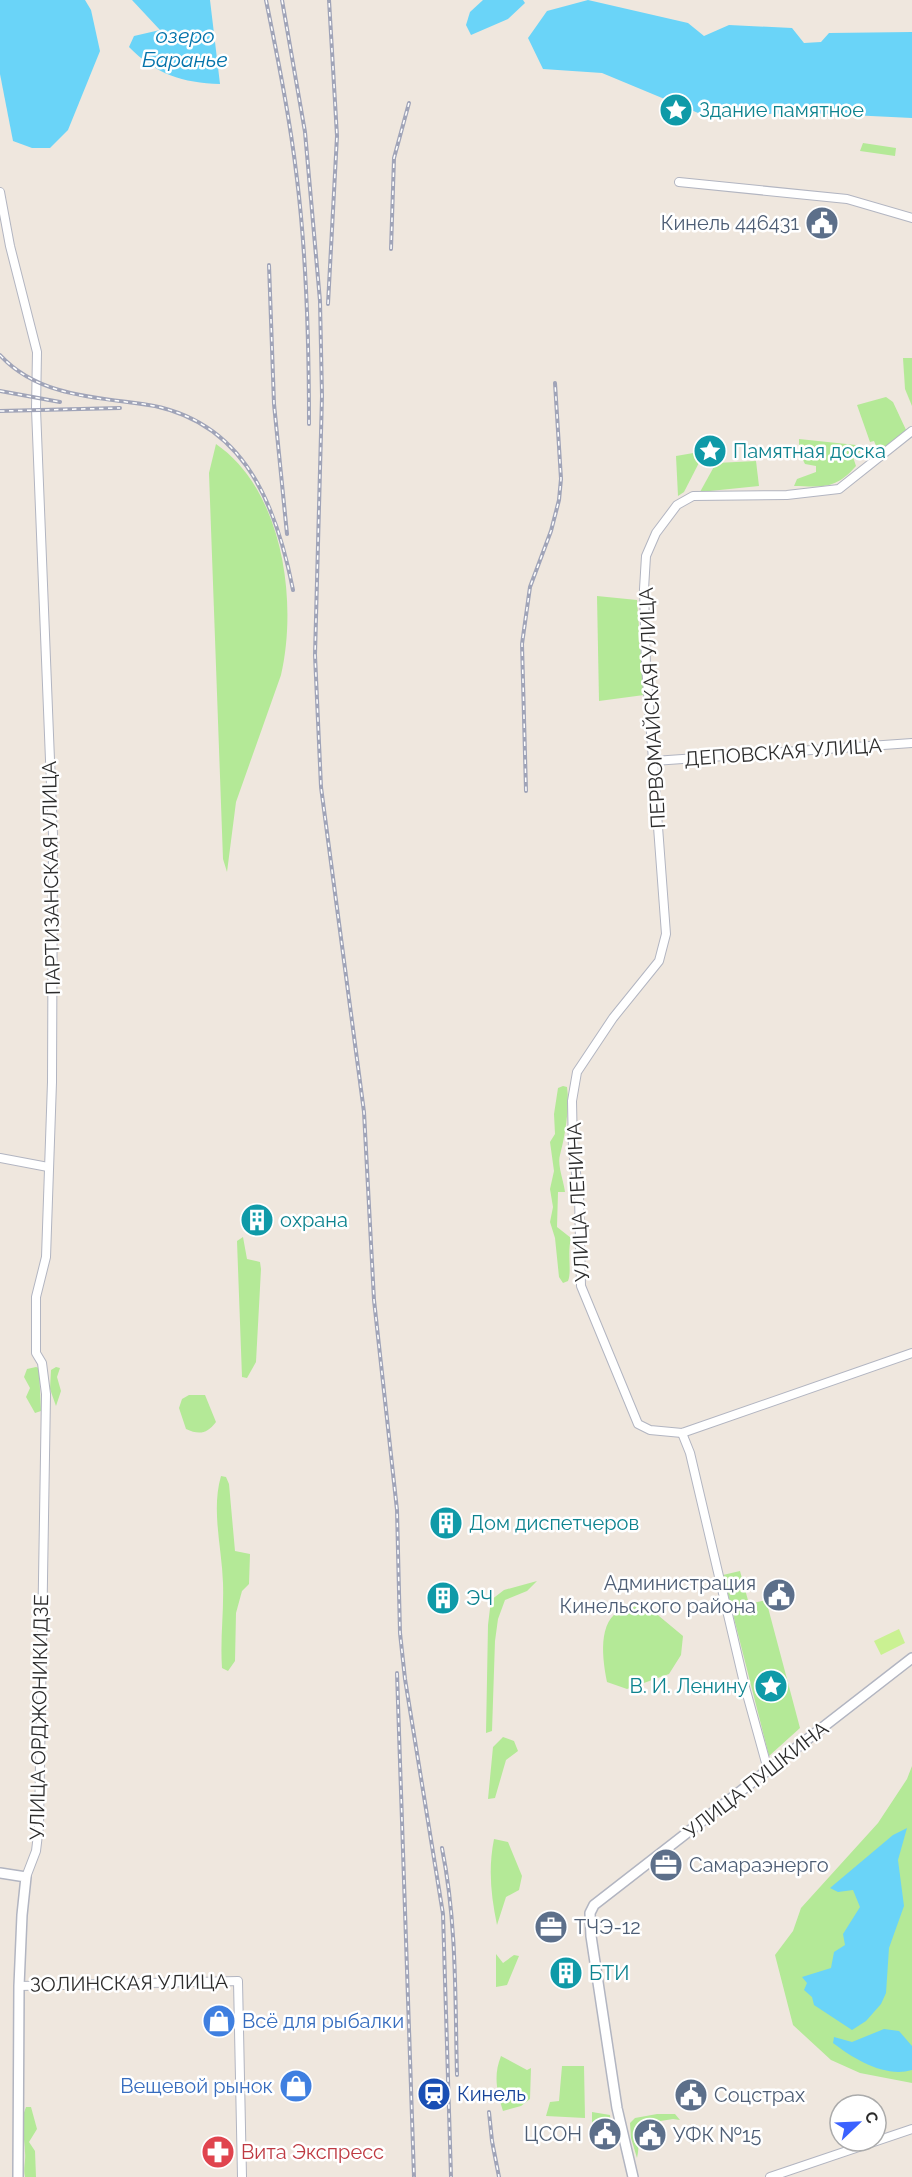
<svg xmlns="http://www.w3.org/2000/svg" width="912" height="2177" font-family="Raleway,sans-serif">
<style>
.green{fill:#b4e997}
.pitch{fill:#caf192}
.water{fill:#6ad4f8}
.lines{fill:none;stroke-linecap:round;stroke-linejoin:round}
.tertiary-casing{stroke:#b2b5c1;stroke-width:10}
.secondary-casing{stroke:#b2b5c1;stroke-width:12}
.tertiary{stroke:#fff;stroke-width:8}
.secondary{stroke:#fff;stroke-width:9}
.rail-casing{stroke:#a0a4b8;stroke-width:4}
.rail{stroke:#fff;stroke-width:1.5;stroke-dasharray:4.5;stroke-linecap:butt}
.labels{text-anchor:middle;stroke-width:5;stroke-linejoin:round;paint-order:stroke}
.culture-label{font-size:20px;fill:#0d838f;stroke:#fff;text-anchor:start}
.service-label{font-size:20px;fill:#4e5e75;stroke:#fff;text-anchor:start}
.street-label{font-size:20px;fill:#2c2c2c;stroke:#fff}
.shop-label{font-size:20px;fill:#366cbe;stroke:#fff;text-anchor:start}
.transit-label{font-size:20px;fill:#164399;stroke:#fff;text-anchor:start}
.health-label{font-size:20px;fill:#be3a42;stroke:#fff;text-anchor:start}
.water-label{font-size:21px;font-style:italic;fill:#0373aa;stroke:#fff}
</style>
<rect width="100%" height="100%" fill="#efe7de"/>
<g class="green">
<path d="M863,143L896,148L895,156L860,151Z"/>
<path d="M903,358H912V406L905,389Z"/>
<path d="M886,397L893,402L907,432L880,455L874,441L870,442L857,405Z"/>
<path d="M799,439L856,445L861,451L853,457L856,466C836,489 824,487 794,486L797,479L816,472V466L805,464L799,452Z"/>
<path d="M216,444C283,490 298,601 281,675L236,802L227,872L223,859L209,473Z"/>
<path d="M705,451L684,492L678,496L676,456Z"/>
<path d="M756,461L759,486L700,492L716,463Z"/>
<path d="M597,596L637,600L644,695L599,701Z"/>
<path d="M563,1086L567,1087C570,1107 565,1136 560,1155C557,1165 564,1182 565,1192H558L557,1227L571,1238C567,1253 572,1272 568,1281L563,1283L559,1277L555,1238L550,1222L553,1207L550,1189L554,1171L550,1142L555,1134L554,1114L558,1088Z"/>
<path d="M243,1237L247,1259L260,1262L261,1269L256,1362L247,1378L242,1377L237,1241Z"/>
<path d="M36,1367L39,1368L41,1411L35,1413L26,1397L30,1388L24,1377L27,1369Z"/>
<path d="M56,1367L60,1368L57,1377L61,1391L56,1406L50,1389L51,1370Z"/>
<path d="M189,1395H205L216,1422C207,1434 199,1435 186,1429L179,1408L182,1399Z"/>
<path d="M221,1476L226,1477L229,1484L235,1551L250,1554L249,1584L242,1591L236,1613L235,1661L228,1671L222,1668C220,1639 224,1612 223,1583C222,1548 211,1511 221,1476Z"/>
<path d="M740,1571L749,1604L766,1600L800,1728L769,1756L723,1575Z"/>
<path d="M537,1581L527,1591L505,1600L498,1619L495,1641L492,1731L486,1733L488,1625L491,1600L504,1590Z"/>
<path d="M647,1606L683,1636L681,1655L669,1674L627,1689L607,1682C603,1661 596,1620 623,1609C630,1606 640,1607 647,1606Z"/>
<path d="M503,1737L514,1741L518,1751L506,1760L495,1798L488,1799L493,1747Z"/>
<path d="M912,1766V2083L860,2073L831,2060L793,2025L775,1955L793,1931L801,1908L878,1823L907,1779Z"/>
<path d="M494,1839L508,1842L522,1876L519,1890L506,1897L497,1925C491,1896 488,1869 494,1839Z"/>
<path d="M496,1954L503,1963L514,1955L519,1956L507,1985L496,1987Z"/>
<path d="M501,2056L527,2070L531,2068L530,2099L521,2106L503,2111C497,2092 493,2076 501,2056Z"/>
<path d="M562,2066H584L585,2118L546,2116L550,2102L559,2101Z"/>
<path d="M26,2107H31L37,2129L29,2142L35,2151L36,2177H25C23,2168 26,2161 25,2152C25,2137 19,2122 26,2107Z"/>
<path d="M592,2112L610,2115L611,2125L592,2127Z"/>
<path d="M657,2114H675L680,2120L673,2119L642,2124C637,2136 640,2146 637,2158L631,2138L630,2123L635,2118Z"/>
</g>
<path class="pitch" d="M899,1629L905,1643L881,1655L874,1641Z"/>
<g class="water">
<path d="M0,0H85L91,10L100,51L68,130L50,148H32L13,141L0,74Z"/>
<path d="M132,0H210L220,84C183,83 155,74 129,47L134,36L160,30Z"/>
<path d="M483,0H523L525,3L508,19L471,35L466,25L470,12Z"/>
<path d="M588,0L688,23L704,36L729,25L792,28L804,43L821,42L829,33L912,32V118L809,113L703,115L602,73L543,69L528,38L547,11Z"/>
<path d="M907,1828L898,1860L904,1906L889,1948L886,1993L881,2004L866,2021L852,2030L814,2005L812,1997L804,1990L807,1983L802,1977L831,1968L834,1952L845,1945L843,1934L860,1907L853,1890L838,1892L830,1888L893,1835Z"/>
<path d="M884,2029L899,2031L912,2046V2070C885,2078 854,2059 833,2043L834,2037L852,2042Z"/>
</g>
<g class="lines">
<g class="tertiary-casing">
<g id="tertiary">
<path d="M679,182L847,199L912,218"/>
<path d="M0,192L10,246L37,352L36,409L53,835L52,1082L46,1257L36,1297V1353L42,1363L46,1394L39,1826L36,1851L26,1877"/>
<path d="M912,431L839,489L787,495L693,496L677,505L656,533L646,556L644,589L646,666L666,934L659,961L613,1018L577,1072L572,1101L573,1150L579,1196L581,1286L638,1424L650,1430L682,1433L912,1353"/>
<path d="M654,761L912,743"/>
<path d="M0,1158L48,1167"/>
<path d="M682,1433L690,1453L745,1687L768,1770"/>
<path d="M19,1986L238,1981L242,2177"/>
<path d="M770,2177L912,2129"/>
</g>
</g>
<g class="secondary-casing">
<g id="secondary">
<path d="M0,1873L26,1877L22,1915L19,1986L18,2177"/>
<path d="M633,2177L617,2108L591,1936L590,1913L594,1905L912,1658"/>
</g>
</g>
<use href="#tertiary" class="tertiary"/>
<use href="#secondary" class="secondary"/>
<g class="rail-casing">
<g id="rail">
<path d="M266,0C278,59 290,119 297,179C307,261 309,343 309,424"/>
<path d="M282,0L305,132L320,301L322,396L315,655L321,787L364,1112L374,1300L397,1510L400,1633L405,1679L443,1914L451,2177"/>
<path d="M391,249L394,158L409,103"/>
<path d="M269,265L274,404L287,534"/>
<path d="M328,304L337,136L329,0"/>
<path d="M0,355C35,393 87,397 135,403C240,414 275,498 293,590"/>
<path d="M0,391L60,402"/>
<path d="M0,411L120,408"/>
<path d="M526,791L522,644L530,587L551,531L559,500L561,479L555,383"/>
<path d="M397,1673L414,2177"/>
<path d="M442,1848C457,1923 455,1999 457,2075"/>
<path d="M489,2112L492,2141L499,2177"/>
</g>
</g>
<use href="#rail" class="rail"/>
</g>
<defs>
<g id="sight-disc" transform="scale(1.725)"><circle r="9.5" fill="#0f9aa8" stroke="#fff"/><path d="M0-6L1.8-2.2L6-1.7L2.9 1.2L3.7 5.4L0 3.3L-3.7 5.4L-2.9 1.2L-6-1.7L-1.8-2.2Z" fill="#fff"/></g>
<g id="civic-disc" transform="scale(1.725)"><circle r="9.5" fill="#5c6f8a" stroke="#fff"/><path d="M-.6-6.5H3V-4.5H.6V-3L4-1V1h2V6H-6V1h2V-1L-.6-3ZM-1.2 2.5V6h2.4V2.5Z" fill="#fff"/></g>
<g id="building-disc" transform="scale(1.725)"><circle r="9.5" fill="#0f9aa8" stroke="#fff"/><path d="M-4-6H4V6H1V3H-1V6H-4ZM-2.5-4.3h1.7v1.8h-1.7ZM.8-4.3h1.7v1.8H.8ZM-2.5-1h1.7V.8h-1.7ZM.8-1h1.7V.8H.8Z" fill="#fff"/></g>
<g id="office-disc" transform="scale(1.725)"><circle r="9.5" fill="#5c6f8a" stroke="#fff"/><path d="M-6-3h4V-5.5h4V-3h4V5H-6ZM-1-4.5V-3h2v-1.5ZM-6 0V1H6V0Z" fill="#fff"/></g>
<g id="shop-disc" transform="scale(1.725)"><circle r="9.5" fill="#3f7fe0" stroke="#fff"/><path d="M-5-2.5h2.3a2.7 3.5 0 0 1 5.4 0H5L5.5 6h-11ZM-1.5-2.5h3a1.5 2.3 0 0 0-3 0Z" fill="#fff"/></g>
<g id="station-disc" transform="scale(1.725)"><circle r="9.5" fill="#1a4fb4" stroke="#fff"/><path d="M-3-6H3Q5-6 5-4V2Q5 4 3 4L4.5 6H3L1.5 4h-3L-3 6H-4.5L-3 4Q-5 4-5 2V-4Q-5-6-3-6ZM-3.5-4v3h7v-3ZM-3.5 1v1.5H-2V1ZM2 1v1.5H3.5V1Z" fill="#fff"/></g>
<g id="pharmacy-disc" transform="scale(1.725)"><circle r="9.5" fill="#e0444e" stroke="#fff"/><path d="M-2-6h4v4h4v4h-4v4h-4v-4h-4v-4h4Z" fill="#fff"/></g>
</defs>
<g fill-rule="evenodd">
<use href="#sight-disc" x="676" y="110"/>
<use href="#civic-disc" x="822" y="223"/>
<use href="#sight-disc" x="710" y="451"/>
<use href="#building-disc" x="257" y="1220"/>
<use href="#building-disc" x="446" y="1523"/>
<use href="#civic-disc" x="779" y="1595"/>
<use href="#building-disc" x="443" y="1598"/>
<use href="#sight-disc" x="771" y="1686"/>
<use href="#office-disc" x="666" y="1865"/>
<use href="#office-disc" x="551" y="1927"/>
<use href="#building-disc" x="566" y="1973"/>
<use href="#shop-disc" x="219" y="2021"/>
<use href="#shop-disc" x="296" y="2086"/>
<use href="#station-disc" x="434" y="2094"/>
<use href="#civic-disc" x="691" y="2095"/>
<use href="#civic-disc" x="605" y="2134"/>
<use href="#civic-disc" x="650" y="2135"/>
<use href="#pharmacy-disc" x="218" y="2152"/>
</g>
<g class="labels">
<g class="culture-label">
<text x="699" y="117">Здание памятное</text>
<text x="733" y="458">Памятная доска</text>
<text x="280" y="1227">охрана</text>
<text x="469" y="1530">Дом диспетчеров</text>
<text x="466" y="1605">ЭЧ</text>
<text x="748" y="1693" text-anchor="end">В. И. Ленину</text>
<text x="589" y="1980">БТИ</text>
</g>
<g class="service-label">
<text x="799" y="230" text-anchor="end">Кинель 446431</text>
<text x="756" y="1590" text-anchor="end">Администрация<tspan x="756" dy="23">Кинельского района</tspan></text>
<text x="689" y="1872">Самараэнерго</text>
<text x="574" y="1934">ТЧЭ-12</text>
<text x="714" y="2102">Соцстрах</text>
<text x="582" y="2141" text-anchor="end">ЦСОН</text>
<text x="673" y="2142">УФК №15</text>
</g>
<g class="street-label">
<text transform="translate(652 708) rotate(-93)" y="7">ПЕРВОМАЙСКАЯ УЛИЦА</text>
<text transform="translate(783 752) rotate(-4)" y="7">ДЕПОВСКАЯ УЛИЦА</text>
<text transform="translate(51 878) rotate(-91)" y="7">ПАРТИЗАНСКАЯ УЛИЦА</text>
<text transform="translate(578 1202) rotate(-93)" y="7">УЛИЦА ЛЕНИНА</text>
<text transform="translate(39 1717) rotate(-89)" y="7">УЛИЦА ОРДЖОНИКИДЗЕ</text>
<text transform="translate(756 1780) rotate(-38)" y="7">УЛИЦА ПУШКИНА</text>
<text transform="translate(129 1983) rotate(-1)" y="7">ЗОЛИНСКАЯ УЛИЦА</text>
</g>
<g class="shop-label">
<text x="242" y="2028">Всё для рыбалки</text>
<text x="273" y="2093" text-anchor="end">Вещевой рынок</text>
</g>
<g class="transit-label">
<text x="457" y="2101">Кинель</text>
</g>
<g class="health-label">
<text x="241" y="2159">Вита Экспресс</text>
</g>
<g class="water-label">
<text x="185" y="43">озеро<tspan x="185" dy="24">Баранье</tspan></text>
</g>
</g>
<g transform="translate(858 2123) rotate(67)"><circle r="28" fill="#ffffff" stroke="#ababab" stroke-width="1.5"/>
<path d="M0-4.5L10 22L0 15L-10 22Z" fill="#3b62ff"/>
<text y="-9" font-size="16" font-weight="bold" text-anchor="middle" fill="#2c2c2c">С</text>
</g>
</svg>
